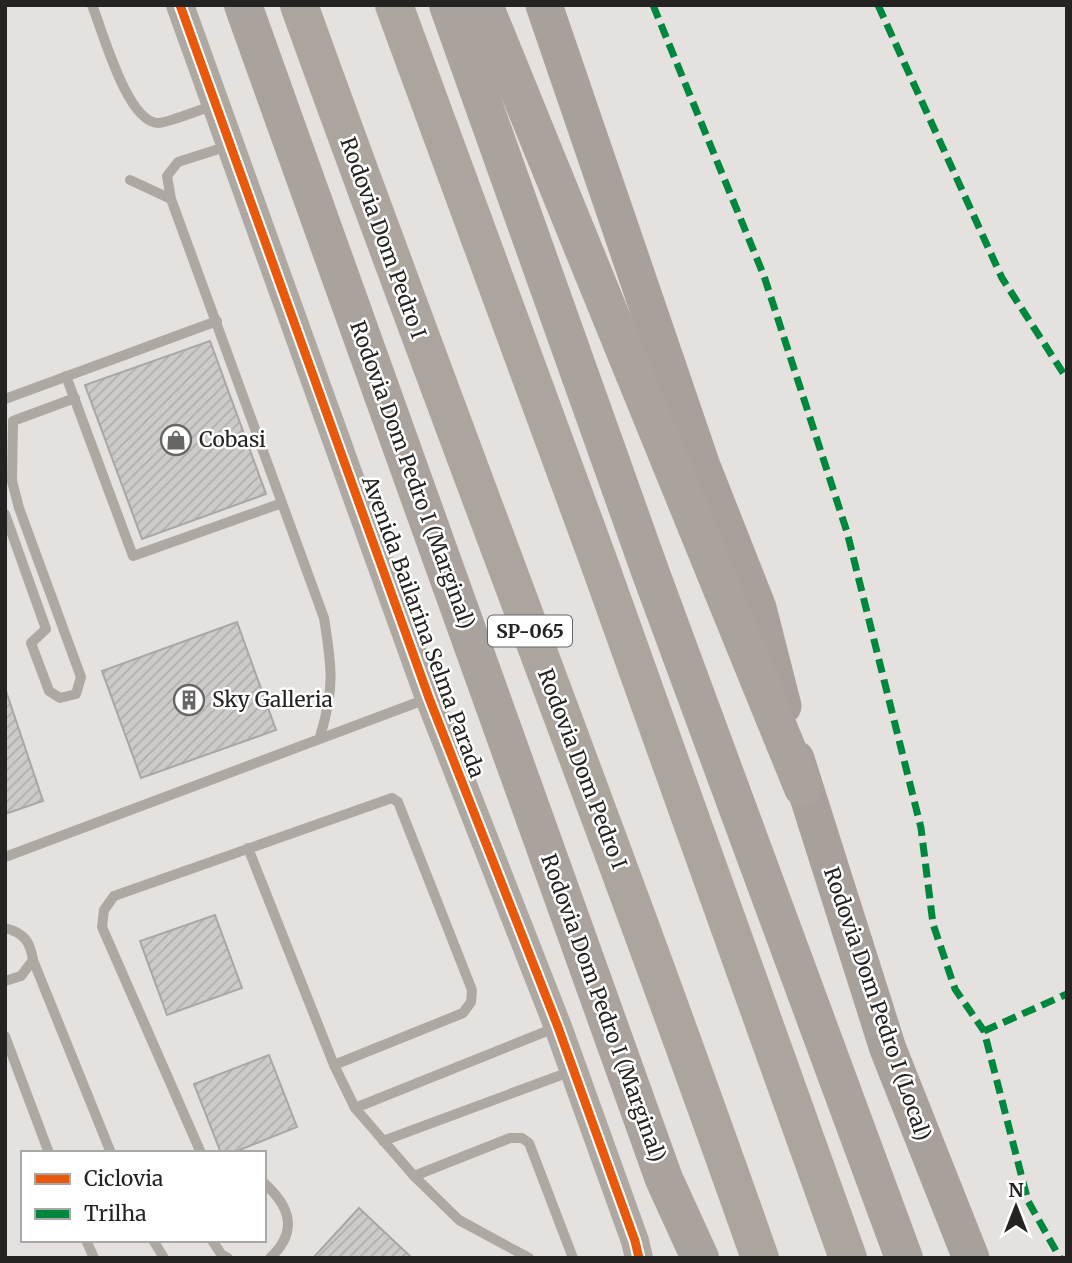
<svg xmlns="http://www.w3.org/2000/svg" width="1072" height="1263" font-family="Merriweather,serif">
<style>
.building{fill:url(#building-hatch);stroke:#a9a7a5;stroke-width:2}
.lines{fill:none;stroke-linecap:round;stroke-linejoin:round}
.service{stroke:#aea8a3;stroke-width:10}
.tertiary{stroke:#aea8a3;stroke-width:28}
.primary{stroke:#a8a09b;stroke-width:37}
.trunk{stroke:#aaa29c;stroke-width:38}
.motorway{stroke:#aca59e;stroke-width:38}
.quiet{stroke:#00873e;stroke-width:7;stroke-dasharray:14 7;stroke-linecap:butt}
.cycleway-casing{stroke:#fff;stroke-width:13}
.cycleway{stroke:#e8590c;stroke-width:9}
.labels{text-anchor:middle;stroke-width:5;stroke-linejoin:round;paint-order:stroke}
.shield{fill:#fff;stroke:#666564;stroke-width:2}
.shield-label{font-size:19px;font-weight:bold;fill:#242321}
.street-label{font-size:21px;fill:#242321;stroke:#fff}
.poi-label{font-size:21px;fill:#242321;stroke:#fff;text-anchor:start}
</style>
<defs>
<pattern id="building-hatch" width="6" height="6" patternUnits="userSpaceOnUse" patternTransform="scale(1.75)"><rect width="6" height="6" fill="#cdcac9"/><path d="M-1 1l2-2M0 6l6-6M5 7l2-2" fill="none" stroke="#b0adac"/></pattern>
</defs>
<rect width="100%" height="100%" fill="#e4e1df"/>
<g class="building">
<path d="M210,341L266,494L142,539L85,385Z"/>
<path d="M237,622L276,730L141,778L102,671Z"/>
<path d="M5,688L43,801L5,814Z"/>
<path d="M215,915L242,988L167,1015L140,941Z"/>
<path d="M269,1055L297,1127L232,1153H221L194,1084Z"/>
<path d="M359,1208L412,1258H313Z"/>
</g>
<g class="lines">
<g class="service">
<path d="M92,5C103,32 127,122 158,123C165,124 204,108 215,105"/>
<path d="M228,146L178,162L167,176L171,199L324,618C332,668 335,687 320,737"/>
<path d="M130,180L171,199"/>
<path d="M66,376L133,556L282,503"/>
<path d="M5,399L217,321"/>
<path d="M5,514L46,629L31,643L49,691L60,698L76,694L81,677L19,508L12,481L13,421L75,398"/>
<path d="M248,848L334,1065L355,1108L414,1176L459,1220L529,1258"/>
<path d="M5,857L429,698"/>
<path d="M5,928C24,933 30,941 33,960L111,1153"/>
<path d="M5,981L21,976L33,960"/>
<path d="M5,1036L49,1153"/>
<path d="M355,1108L557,1027"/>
<path d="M383,1141L572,1071"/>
<path d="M201,1153L102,927L104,910L114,896L392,798L398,802L472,990L471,1002L463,1013L334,1065"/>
<path d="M414,1176L510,1138H522L529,1143L573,1258"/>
<path d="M264,1183C291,1207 298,1232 270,1258"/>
<path d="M86,1240L94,1258"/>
<path d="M153,1240L164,1258"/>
<path d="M212,1240L221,1254L228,1258"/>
</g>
<path class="tertiary" d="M180,5L429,698L558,1027L635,1241L639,1258"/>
<g class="primary">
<path d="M544,5L702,466L758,608L783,706"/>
<path d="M796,759L888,1049L971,1258"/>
</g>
<g class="trunk">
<path d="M243,5L664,1179L700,1258"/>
<path d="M448,5L650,571L904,1258"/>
<path d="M484,5L803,788"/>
</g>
<g class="motorway">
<path d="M299,5C450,424 612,838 760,1258"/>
<path d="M394,5L597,557L848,1258"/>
</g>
<g class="quiet">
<path d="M653,5L764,276L847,532L921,828L933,924L955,989L984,1031L1028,1201L1060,1258"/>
<path d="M878,5L1002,278L1067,379"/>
<path d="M984,1031L1067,994"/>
</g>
<g class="cycleway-casing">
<path id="cycleway" d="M180,5L429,698L558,1027L635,1241L639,1258"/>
</g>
<use href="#cycleway" class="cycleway"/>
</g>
<defs>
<g id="shop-ring" transform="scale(1.575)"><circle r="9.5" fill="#fff" stroke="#676664" stroke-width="1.5"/><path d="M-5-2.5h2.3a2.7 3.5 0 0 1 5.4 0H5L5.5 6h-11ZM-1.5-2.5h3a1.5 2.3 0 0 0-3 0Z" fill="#676664"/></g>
<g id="building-ring" transform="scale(1.575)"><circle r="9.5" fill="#fff" stroke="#676664" stroke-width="1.5"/><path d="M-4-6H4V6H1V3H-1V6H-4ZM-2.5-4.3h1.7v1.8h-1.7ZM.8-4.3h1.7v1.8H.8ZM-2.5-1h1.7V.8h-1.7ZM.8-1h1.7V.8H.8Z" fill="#676664"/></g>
</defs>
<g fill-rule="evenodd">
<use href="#shop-ring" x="176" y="440"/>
<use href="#building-ring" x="189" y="700"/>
</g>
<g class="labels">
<rect class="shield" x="488" y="615.5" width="84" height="31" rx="5"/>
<g class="shield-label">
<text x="530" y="638">SP-065</text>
</g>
<g class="street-label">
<text transform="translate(383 238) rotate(70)" y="7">Rodovia Dom Pedro I</text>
<text transform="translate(412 475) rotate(70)" y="7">Rodovia Dom Pedro I (Marginal)</text>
<text transform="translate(423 627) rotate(70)" y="7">Avenida Bailarina Selma Parada</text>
<text transform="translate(582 769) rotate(69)" y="7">Rodovia Dom Pedro I</text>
<text transform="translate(877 1004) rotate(71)" y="7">Rodovia Dom Pedro I (Local)</text>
<text transform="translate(603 1008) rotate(70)" y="7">Rodovia Dom Pedro I (Marginal)</text>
</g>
<g class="poi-label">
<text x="199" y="447">Cobasi</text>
<text x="212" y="707">Sky Galleria</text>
</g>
</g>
<rect width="1072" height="1263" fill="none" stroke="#242321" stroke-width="14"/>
<rect x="21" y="1151" width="245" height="91" fill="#ffffff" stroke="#a7a7a6" stroke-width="2"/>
<rect x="35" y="1174" width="35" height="10" fill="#e8590c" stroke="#a7a7a6" stroke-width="2"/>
<text x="84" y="1186" font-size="21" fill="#242321">Ciclovia</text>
<rect x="35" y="1209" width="35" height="10" fill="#00873e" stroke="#a7a7a6" stroke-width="2"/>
<text x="84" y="1221" font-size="21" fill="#242321">Trilha</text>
<g transform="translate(1016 1207)" stroke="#ffffff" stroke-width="5" paint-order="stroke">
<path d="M0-5L12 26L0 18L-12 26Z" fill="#242321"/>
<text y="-10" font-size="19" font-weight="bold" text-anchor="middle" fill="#242321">N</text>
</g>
</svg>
